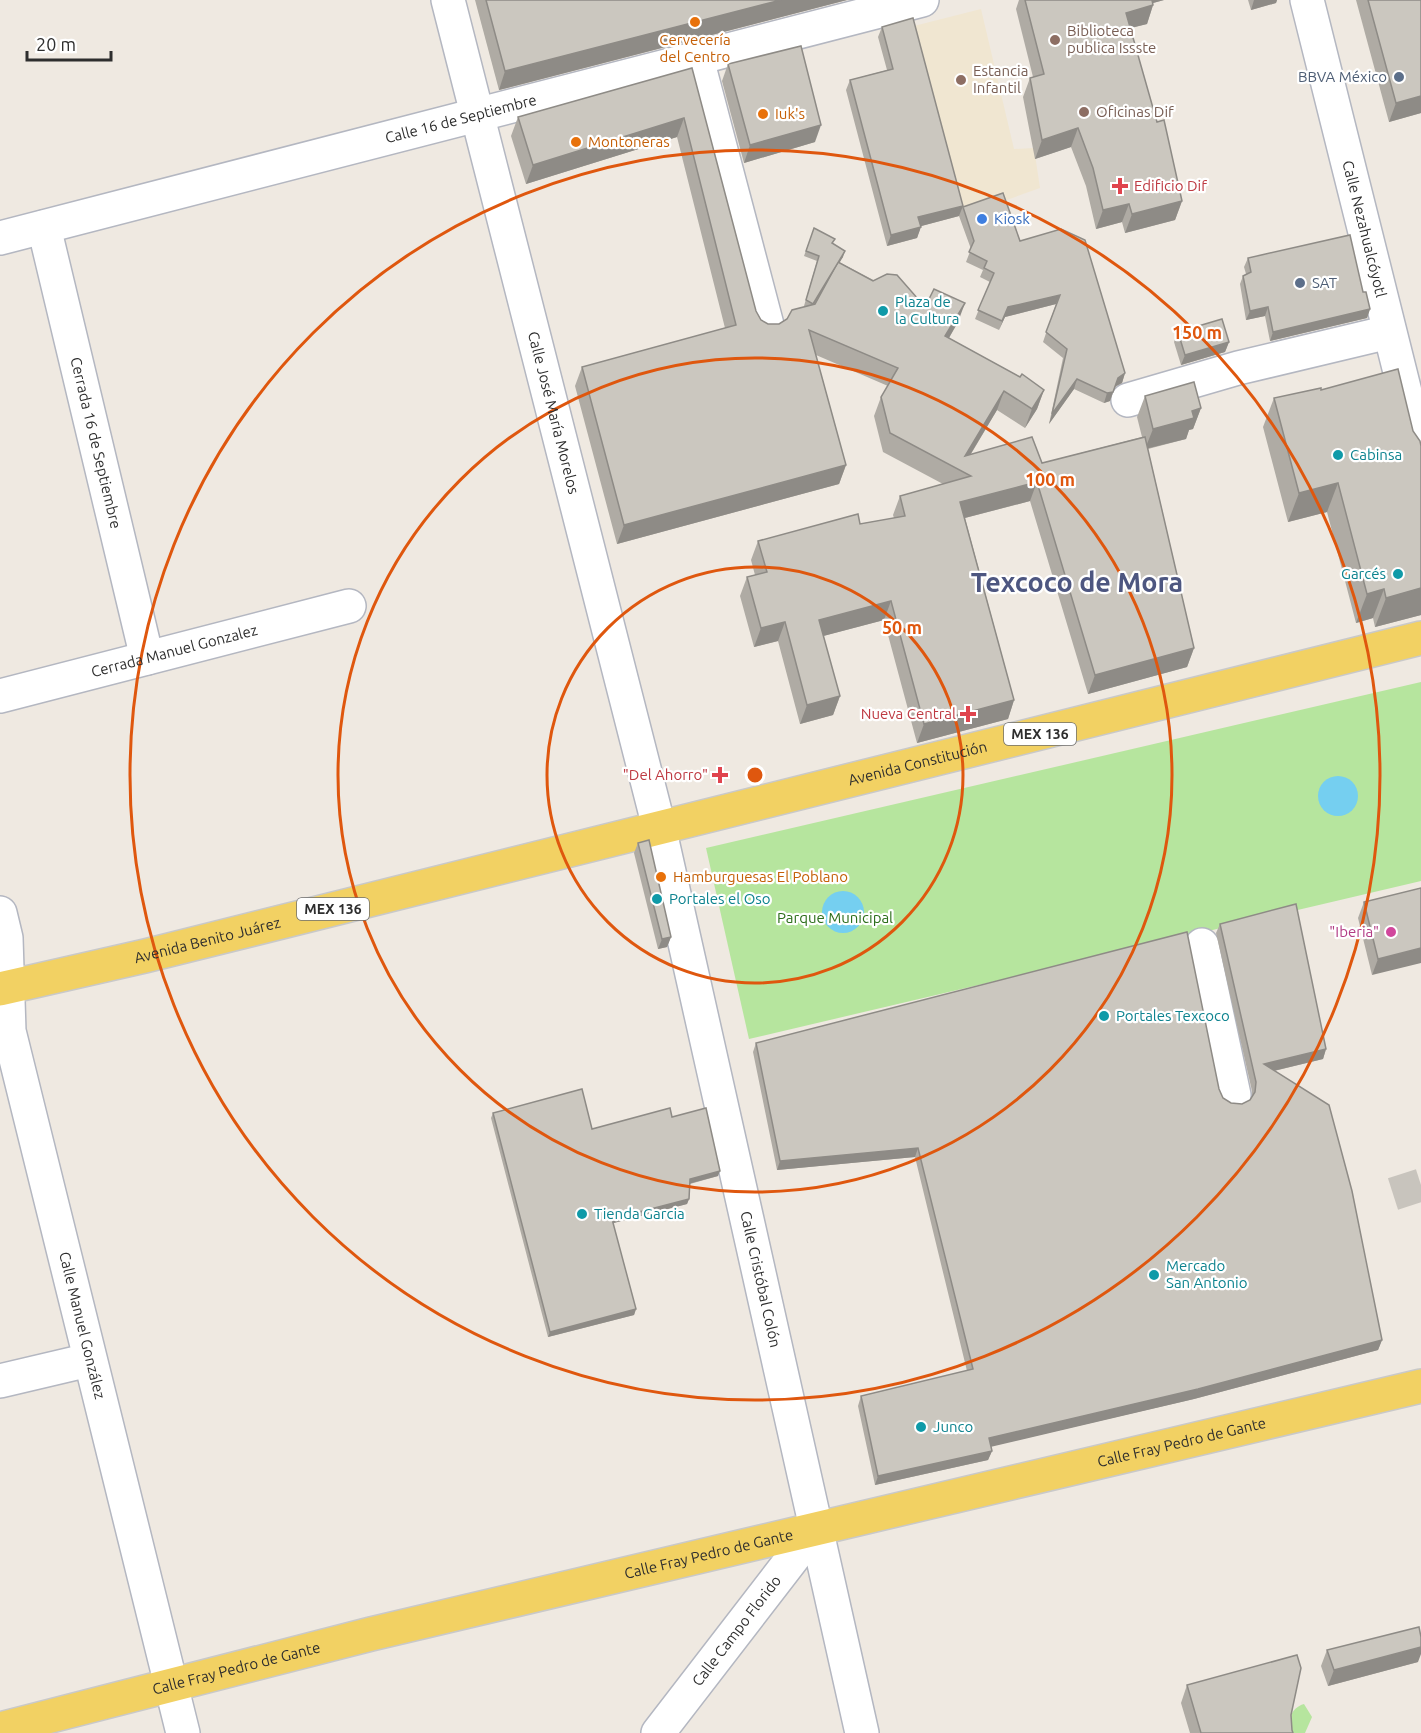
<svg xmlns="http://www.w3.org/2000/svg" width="1421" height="1733" font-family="Ubuntu,sans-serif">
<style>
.education{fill:#f0e6d1}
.green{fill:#b6e59e}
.water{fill:#75cff0}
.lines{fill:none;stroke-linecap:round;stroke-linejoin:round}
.minor-tunnel{stroke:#c8c4bd;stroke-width:33;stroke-dasharray:33 16;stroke-linecap:butt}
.minor-casing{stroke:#b4b7c1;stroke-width:36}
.major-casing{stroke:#c9c9c9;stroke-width:36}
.minor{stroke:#fff;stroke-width:33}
.major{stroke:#f2d163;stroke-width:33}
.wall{fill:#afaba4}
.shaded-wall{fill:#8e8b86}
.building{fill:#cbc7bf;stroke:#8e8b86;stroke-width:1.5}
.ring{fill:none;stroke:#df570e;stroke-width:3}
.food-dot{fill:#e8710a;stroke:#fff;stroke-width:2}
.education-dot{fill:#8d6e63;stroke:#fff;stroke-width:2}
.service-dot{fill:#5c6f8a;stroke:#fff;stroke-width:2}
.health-dot{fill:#e0444e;stroke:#fff;stroke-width:2}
.shop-dot{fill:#3f7fe0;stroke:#fff;stroke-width:2}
.culture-dot{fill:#0f9aa8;stroke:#fff;stroke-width:2}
.hotel-dot{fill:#d1479c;stroke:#fff;stroke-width:2}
.labels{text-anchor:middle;stroke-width:4.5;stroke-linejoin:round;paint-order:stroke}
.shield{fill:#fff;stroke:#6d6d6d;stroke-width:1.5}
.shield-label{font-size:14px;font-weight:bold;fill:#2e2e2e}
.education-label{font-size:15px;fill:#785e54;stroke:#fff;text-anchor:start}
.food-label{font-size:15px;fill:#c56008;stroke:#fff;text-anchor:start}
.service-label{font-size:15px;fill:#4e5e75;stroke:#fff;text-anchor:end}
.street-label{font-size:15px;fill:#2e2e2e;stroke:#fff}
.health-label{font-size:15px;fill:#be3a42;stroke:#fff;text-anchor:end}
.shop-label{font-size:15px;fill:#366cbe;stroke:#fff;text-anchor:start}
.culture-label{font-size:15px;fill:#0d838f;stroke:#fff;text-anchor:start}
.park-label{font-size:15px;fill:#2c6e1b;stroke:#fff}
.hotel-label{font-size:15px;fill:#b23c85;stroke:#fff;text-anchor:end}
.town-label{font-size:27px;font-weight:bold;fill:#4d5680;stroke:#fff}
.centre{fill:#df570e;stroke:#fff;stroke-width:3}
.ring-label{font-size:18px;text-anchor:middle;font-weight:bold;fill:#df570e;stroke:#fff;stroke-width:4.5;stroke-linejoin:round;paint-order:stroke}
</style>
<rect width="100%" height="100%" fill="#efe9e1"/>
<path class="education" d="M981,9L1014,149L1034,148L1040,188L959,217L910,27Z"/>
<g class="green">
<path d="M1421,682V881L749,1039L706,848Z"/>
<path d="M1304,1704L1312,1717L1305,1733H1287C1289,1721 1290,1708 1304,1704Z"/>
</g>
<g class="water">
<circle cx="1338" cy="796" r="20"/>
<circle cx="843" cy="912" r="21"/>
</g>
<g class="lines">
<path class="minor-tunnel" d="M1393,1194L1421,1185"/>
<g class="minor-casing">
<g id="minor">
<path id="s1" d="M448,0L659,827L862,1733"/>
<path id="s2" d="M1307,0L1421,456"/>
<path d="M697,59L767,325"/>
<path id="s3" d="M44,227L147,658"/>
<path id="s4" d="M0,238L922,0"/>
<path d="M1128,400L1238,368L1389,332"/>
<path id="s5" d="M0,696L349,606"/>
<path id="s6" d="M0,913L6,938L9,1031L183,1733"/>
<path d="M1202,945L1234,1095"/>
<path d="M0,1381L89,1360"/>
<path id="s7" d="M658,1733L816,1528"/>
</g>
</g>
<g class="major-casing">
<g id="major">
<path id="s8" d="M0,989L145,956L1421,638"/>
<path id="s9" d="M0,1729L371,1634L1421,1386"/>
</g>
</g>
<use href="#minor" class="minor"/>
<use href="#major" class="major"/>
</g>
<g class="wall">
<path d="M475,0H847L499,90Z"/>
<path d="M1019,0H1164L1153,3V5L1147,24L1130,28L1157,122L1182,201L1175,220L1125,233L1122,222L1096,229L1086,186L1071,147L1035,159L1023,97L1030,78L1033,77L1016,9Z"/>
<path d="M1248,0H1277L1276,3L1251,10Z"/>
<path d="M1356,0H1421V113L1389,122Z"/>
<path d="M882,27L963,207L1020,241L1125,373L1122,383L1115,387L1110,401L1104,403L1074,389L1049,424L1063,358L1043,342L1056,304L1005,317L999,330L975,319L990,282L980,277L983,270L966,262L971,249L959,216L921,226L917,238L887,246L846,90L850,80L887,70L878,37Z"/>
<path d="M728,64L815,142L744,163L722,81Z"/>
<path d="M692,68L756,311L761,320L768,324H779L805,307L804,306L817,261L804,256L814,228L833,244L843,257L839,262L925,307L958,322L949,338L1044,390L1037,409L1025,428L997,410L971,454L1042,463L1142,437L1137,417L1145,396L1201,408L1193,429L1189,430L1186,439L1148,449L1194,648L1187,667L1088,694L1030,501L965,518L1014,700L1008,719L917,743L884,620L823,636L840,696L833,715L800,724L778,641L754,647L740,596L747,577L755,575L751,560L758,541L894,518L893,515L900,496L943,484L883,452L874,416L881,397L888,386L816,355L846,465L839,484L617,544L575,386L582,367L725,328L677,137L526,184L511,136L518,117Z"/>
<path d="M1248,258L1363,292L1370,309L1367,318L1270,341L1265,316L1246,320L1240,284L1243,276L1246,274L1244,267Z"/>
<path d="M1178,332L1229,342L1225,352L1181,365L1174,342Z"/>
<path d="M1321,390L1413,431L1421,446V615L1375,627L1373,618L1356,623L1327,512L1288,522L1263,427L1274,398Z"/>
<path d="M638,843L671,937L667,947L658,949L634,853Z"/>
<path d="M1421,888L1372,975L1358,918L1364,902Z"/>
<path d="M1220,924L1326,1049L1323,1059L1274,1071L1382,1340L1378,1350L1194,1399L991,1446L992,1451L988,1460L875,1485L858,1406L861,1396L967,1371L915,1157L777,1170L753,1052L756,1043L1219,1089L1223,1098L1231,1103L1242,1104L1250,1100L1252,1096V1091L1216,933Z"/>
<path d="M493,1113L592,1129L672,1117L718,1176L690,1184L689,1199L687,1204L613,1223L636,1309L634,1315L548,1337L491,1118Z"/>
<path d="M1327,1650L1418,1662L1328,1686L1321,1666Z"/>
<path d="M1187,1685L1291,1715L1292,1730L1293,1733H1190L1181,1703Z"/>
</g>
<g class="shaded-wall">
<path d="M781,0H847L499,90L505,71Z"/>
<path d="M1144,0H1164L1142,6Z"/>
<path d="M1254,0H1277L1276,3L1251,10Z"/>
<path d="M1153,5L1147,24L1119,31L1126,13Z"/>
<path d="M1421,96V113L1389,122L1396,103Z"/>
<path d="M684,118L677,137L526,184L533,165Z"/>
<path d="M821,125L815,142L744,163L750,145Z"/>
<path d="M1078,128L1071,147L1035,159L1042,140Z"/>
<path d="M1182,201L1175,220L1125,233L1132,214Z"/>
<path d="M1129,204L1122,222L1096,229L1103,210Z"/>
<path d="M963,206L959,216L914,228L918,217Z"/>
<path d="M921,227L917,238L887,246L891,235Z"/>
<path d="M845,251L843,257L811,309L813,304Z"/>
<path d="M1060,295L1056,304L1005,317L999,330L1008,307Z"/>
<path d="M965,303L958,322L939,355L945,336Z"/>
<path d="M1268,307L1265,316L1246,320L1250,311Z"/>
<path d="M1370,309L1367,318L1270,341L1273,332Z"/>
<path d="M1229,342L1225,352L1181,365L1185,355Z"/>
<path d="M1125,373L1122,383L1114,387L1118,378Z"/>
<path d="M1077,379L1074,389L1049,424L1052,414Z"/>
<path d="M1044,390L1037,409L1025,428L1032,409Z"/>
<path d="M1004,391L997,410L961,470L965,456Z"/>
<path d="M1113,392L1110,401L1104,403L1107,393Z"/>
<path d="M1201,408L1193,429L1189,430L1186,439L1145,449L1153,429L1192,411Z"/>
<path d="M846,465L839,484L617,544L624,525Z"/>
<path d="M1037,482L1030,501L953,521L960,502Z"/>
<path d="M1338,483L1327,512L1288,522L1299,493Z"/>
<path d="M1421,588V615L1375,627L1386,598Z"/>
<path d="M1384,589L1373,618L1356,623L1367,594Z"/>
<path d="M891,601L884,620L812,639L819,620Z"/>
<path d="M785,622L778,641L754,647L761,628Z"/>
<path d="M1194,648L1187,667L1088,694L1095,675Z"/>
<path d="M840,696L833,715L800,724L807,705Z"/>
<path d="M1014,700L1008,719L917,743L924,724Z"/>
<path d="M671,937L667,947L658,949L662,939Z"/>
<path d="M1421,948V963L1372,975L1378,959Z"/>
<path d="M1326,1049L1323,1059L1261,1074L1264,1064Z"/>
<path d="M918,1148L915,1157L777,1170L780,1161Z"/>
<path d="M720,1171L718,1176L688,1184L690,1179Z"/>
<path d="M689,1199L687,1204L610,1224L612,1219Z"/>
<path d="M636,1309L634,1315L548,1337L550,1332Z"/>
<path d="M1382,1340L1378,1350L1194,1399L986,1448L989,1438Z"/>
<path d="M992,1451L988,1460L875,1485L878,1476Z"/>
<path d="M1421,1647V1654L1418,1662L1328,1686L1334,1670Z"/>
</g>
<g class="building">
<path d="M486,0H781L505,71Z"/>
<path d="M1025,0H1152L1153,5L1126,13L1157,122L1164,120L1182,201L1132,214L1129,204L1103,210L1093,168L1078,128L1042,140L1030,78L1044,74Z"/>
<path d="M1368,0H1421V96L1396,103Z"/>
<path d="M913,18L963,206L918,217L921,227L891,235L850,80L893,69L882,27Z"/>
<path d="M801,46L821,125L750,145L728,64Z"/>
<path d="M692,68L756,311L761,320L768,324H779L787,319L792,310L815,304L838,262L873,281L887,274L897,275L925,307L934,289L965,303L945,336L1020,377L1022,374L1044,390L1032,409L1004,391L965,456L1032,437L1042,463L1145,437L1194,648L1095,675L1037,482L960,502L1014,700L924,724L891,601L819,620L840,696L807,705L785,622L761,628L747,577L767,572L758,541L858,514L860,524L905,516L900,496L971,476L890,433L881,397L898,368L809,330L846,465L624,525L582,367L736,325L684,118L533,165L518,117Z"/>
<path d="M1003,193L1020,241L1061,229L1085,240L1125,373L1118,378L1113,392L1107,393L1077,379L1052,414L1067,349L1046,332L1060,295L1008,307L1002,321L978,310L994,273L984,268L987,261L969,252L974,241L963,207Z"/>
<path d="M814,228L835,239L832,243L845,251L813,304L806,300L819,256L806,251Z"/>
<path d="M1350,235L1363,292H1366L1370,309L1273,332L1268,307L1250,311L1243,276L1251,272L1248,258Z"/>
<path d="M1222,319L1229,342L1185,355L1178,332Z"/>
<path d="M1398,369L1413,431L1420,441L1421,446V588L1386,598L1384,589L1367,594L1338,483L1299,493L1274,398L1321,388V390Z"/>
<path d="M1194,382L1201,408L1192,411L1194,418L1153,429L1145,396Z"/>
<path d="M649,840L671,937L662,939L638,843Z"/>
<path d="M1421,888V948L1378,959L1364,902Z"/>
<path d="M1296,904L1326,1049L1264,1064L1329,1105L1352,1191L1382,1340L1198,1389L989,1438L992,1451L878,1476L861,1396L973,1369L918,1148L780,1161L756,1043L1187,932L1219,1089L1223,1098L1231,1103L1242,1104L1250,1100L1255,1092L1256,1082L1220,924Z"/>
<path d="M582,1089L592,1129L670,1108L672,1117L706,1108L720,1171L690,1179L689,1199L612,1219L636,1309L550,1332L493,1113Z"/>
<path d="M1419,1627L1421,1637V1647L1334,1670L1327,1650Z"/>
<path d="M1297,1655L1301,1668L1291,1715L1292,1730L1293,1733H1201L1187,1685Z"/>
</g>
<g class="ring">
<circle cx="755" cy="775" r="208"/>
<circle cx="755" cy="775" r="417"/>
<circle cx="755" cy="775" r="625"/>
</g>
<g class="food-dot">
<circle cx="695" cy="22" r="6"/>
<circle cx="763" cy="114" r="6"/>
<circle cx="576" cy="142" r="6"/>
<circle cx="661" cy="877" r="6"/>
</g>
<g class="education-dot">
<circle cx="1055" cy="40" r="6"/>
<circle cx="961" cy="80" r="6"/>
<circle cx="1084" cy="112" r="6"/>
</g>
<g class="service-dot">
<circle cx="1399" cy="77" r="6"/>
<circle cx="1300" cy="283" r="6"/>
</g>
<g class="health-dot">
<path d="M1117 177h6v6h6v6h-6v6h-6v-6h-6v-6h6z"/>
<path d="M965 705h6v6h6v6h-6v6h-6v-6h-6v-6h6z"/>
<path d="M717 766h6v6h6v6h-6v6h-6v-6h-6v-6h6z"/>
</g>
<circle class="shop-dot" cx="982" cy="219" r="6"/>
<g class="culture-dot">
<circle cx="883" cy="311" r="6"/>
<circle cx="1338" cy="455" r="6"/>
<circle cx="1398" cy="574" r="6"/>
<circle cx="657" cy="899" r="6"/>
<circle cx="1104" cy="1016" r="6"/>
<circle cx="582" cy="1214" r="6"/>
<circle cx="1154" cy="1275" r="6"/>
<circle cx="921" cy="1427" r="6"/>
</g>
<circle class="hotel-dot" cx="1391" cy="932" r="6"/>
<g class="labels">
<g class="shield">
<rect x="1004" y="723" width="72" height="22" rx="4.5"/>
<rect x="297" y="898" width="72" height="22" rx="4.5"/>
</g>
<g class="shield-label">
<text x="1040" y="739">MEX 136</text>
<text x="333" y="914">MEX 136</text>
</g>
<g class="education-label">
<text x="1067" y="36">Biblioteca<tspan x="1067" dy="17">publica Issste</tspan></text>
<text x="973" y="76">Estancia<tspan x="973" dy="17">Infantil</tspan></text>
<text x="1096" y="117">Oficinas Dif</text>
</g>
<g class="food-label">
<text x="695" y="45" text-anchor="middle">Cervecería<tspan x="695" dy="17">del Centro</tspan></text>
<text x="775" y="119">Iuk's</text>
<text x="588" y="147">Montoneras</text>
<text x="673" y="882">Hamburguesas El Poblano</text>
</g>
<g class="service-label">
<text x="1387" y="82">BBVA México</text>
<text x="1312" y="288" text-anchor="start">SAT</text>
</g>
<g class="street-label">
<text dy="5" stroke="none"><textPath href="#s4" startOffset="476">Calle 16 de Septiembre</textPath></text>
<text dy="5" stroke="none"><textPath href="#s2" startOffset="236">Calle Nezahualcóyotl</textPath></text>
<text dy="5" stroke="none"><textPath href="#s1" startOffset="426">Calle José María Morelos</textPath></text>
<text dy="5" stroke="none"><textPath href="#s3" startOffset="222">Cerrada 16 de Septiembre</textPath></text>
<text dy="5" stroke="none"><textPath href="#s5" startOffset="180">Cerrada Manuel Gonzalez</textPath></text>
<text dy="5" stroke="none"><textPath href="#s8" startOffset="945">Avenida Constitución</textPath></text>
<text dy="5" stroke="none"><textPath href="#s8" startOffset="213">Avenida Benito Juárez</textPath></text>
<text dy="5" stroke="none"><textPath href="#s1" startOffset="1317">Calle Cristóbal Colón</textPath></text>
<text dy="5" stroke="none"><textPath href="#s6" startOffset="422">Calle Manuel González</textPath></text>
<text dy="5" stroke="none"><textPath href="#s9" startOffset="1216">Calle Fray Pedro de Gante</textPath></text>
<text dy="5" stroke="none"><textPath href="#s9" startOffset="730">Calle Fray Pedro de Gante</textPath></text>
<text dy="5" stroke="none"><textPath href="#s7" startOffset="129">Calle Campo Florido</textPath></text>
<text dy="5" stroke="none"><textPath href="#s9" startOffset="244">Calle Fray Pedro de Gante</textPath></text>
</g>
<g class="health-label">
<text x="1134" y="191" text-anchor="start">Edificio Dif</text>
<text x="956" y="719">Nueva Central</text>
<text x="708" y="780">"Del Ahorro"</text>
</g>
<g class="shop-label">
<text x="994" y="224">Kiosk</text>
</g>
<g class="culture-label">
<text x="895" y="307">Plaza de<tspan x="895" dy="17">la Cultura</tspan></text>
<text x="1350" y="460">Cabinsa</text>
<text x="1386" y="579" text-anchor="end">Garcés</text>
<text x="669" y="904">Portales el Oso</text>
<text x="1116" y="1021">Portales Texcoco</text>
<text x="594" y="1219">Tienda Garcia</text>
<text x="1166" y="1271">Mercado<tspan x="1166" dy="17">San Antonio</tspan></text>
<text x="933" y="1432">Junco</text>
</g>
<g class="park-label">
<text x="835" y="923">Parque Municipal</text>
</g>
<g class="hotel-label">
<text x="1379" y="937">"Iberia"</text>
</g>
<g class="town-label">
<text x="1077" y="592">Texcoco de Mora</text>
</g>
</g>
<circle cx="755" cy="775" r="9" class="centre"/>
<g class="ring-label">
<text x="1197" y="339">150 m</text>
<text x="1050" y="486">100 m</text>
<text x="902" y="634">50 m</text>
</g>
<path d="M27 51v9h84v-9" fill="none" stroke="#2e2e2e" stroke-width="3"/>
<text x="36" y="51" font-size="18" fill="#2e2e2e" stroke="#ffffff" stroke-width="4.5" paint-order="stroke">20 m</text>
</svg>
